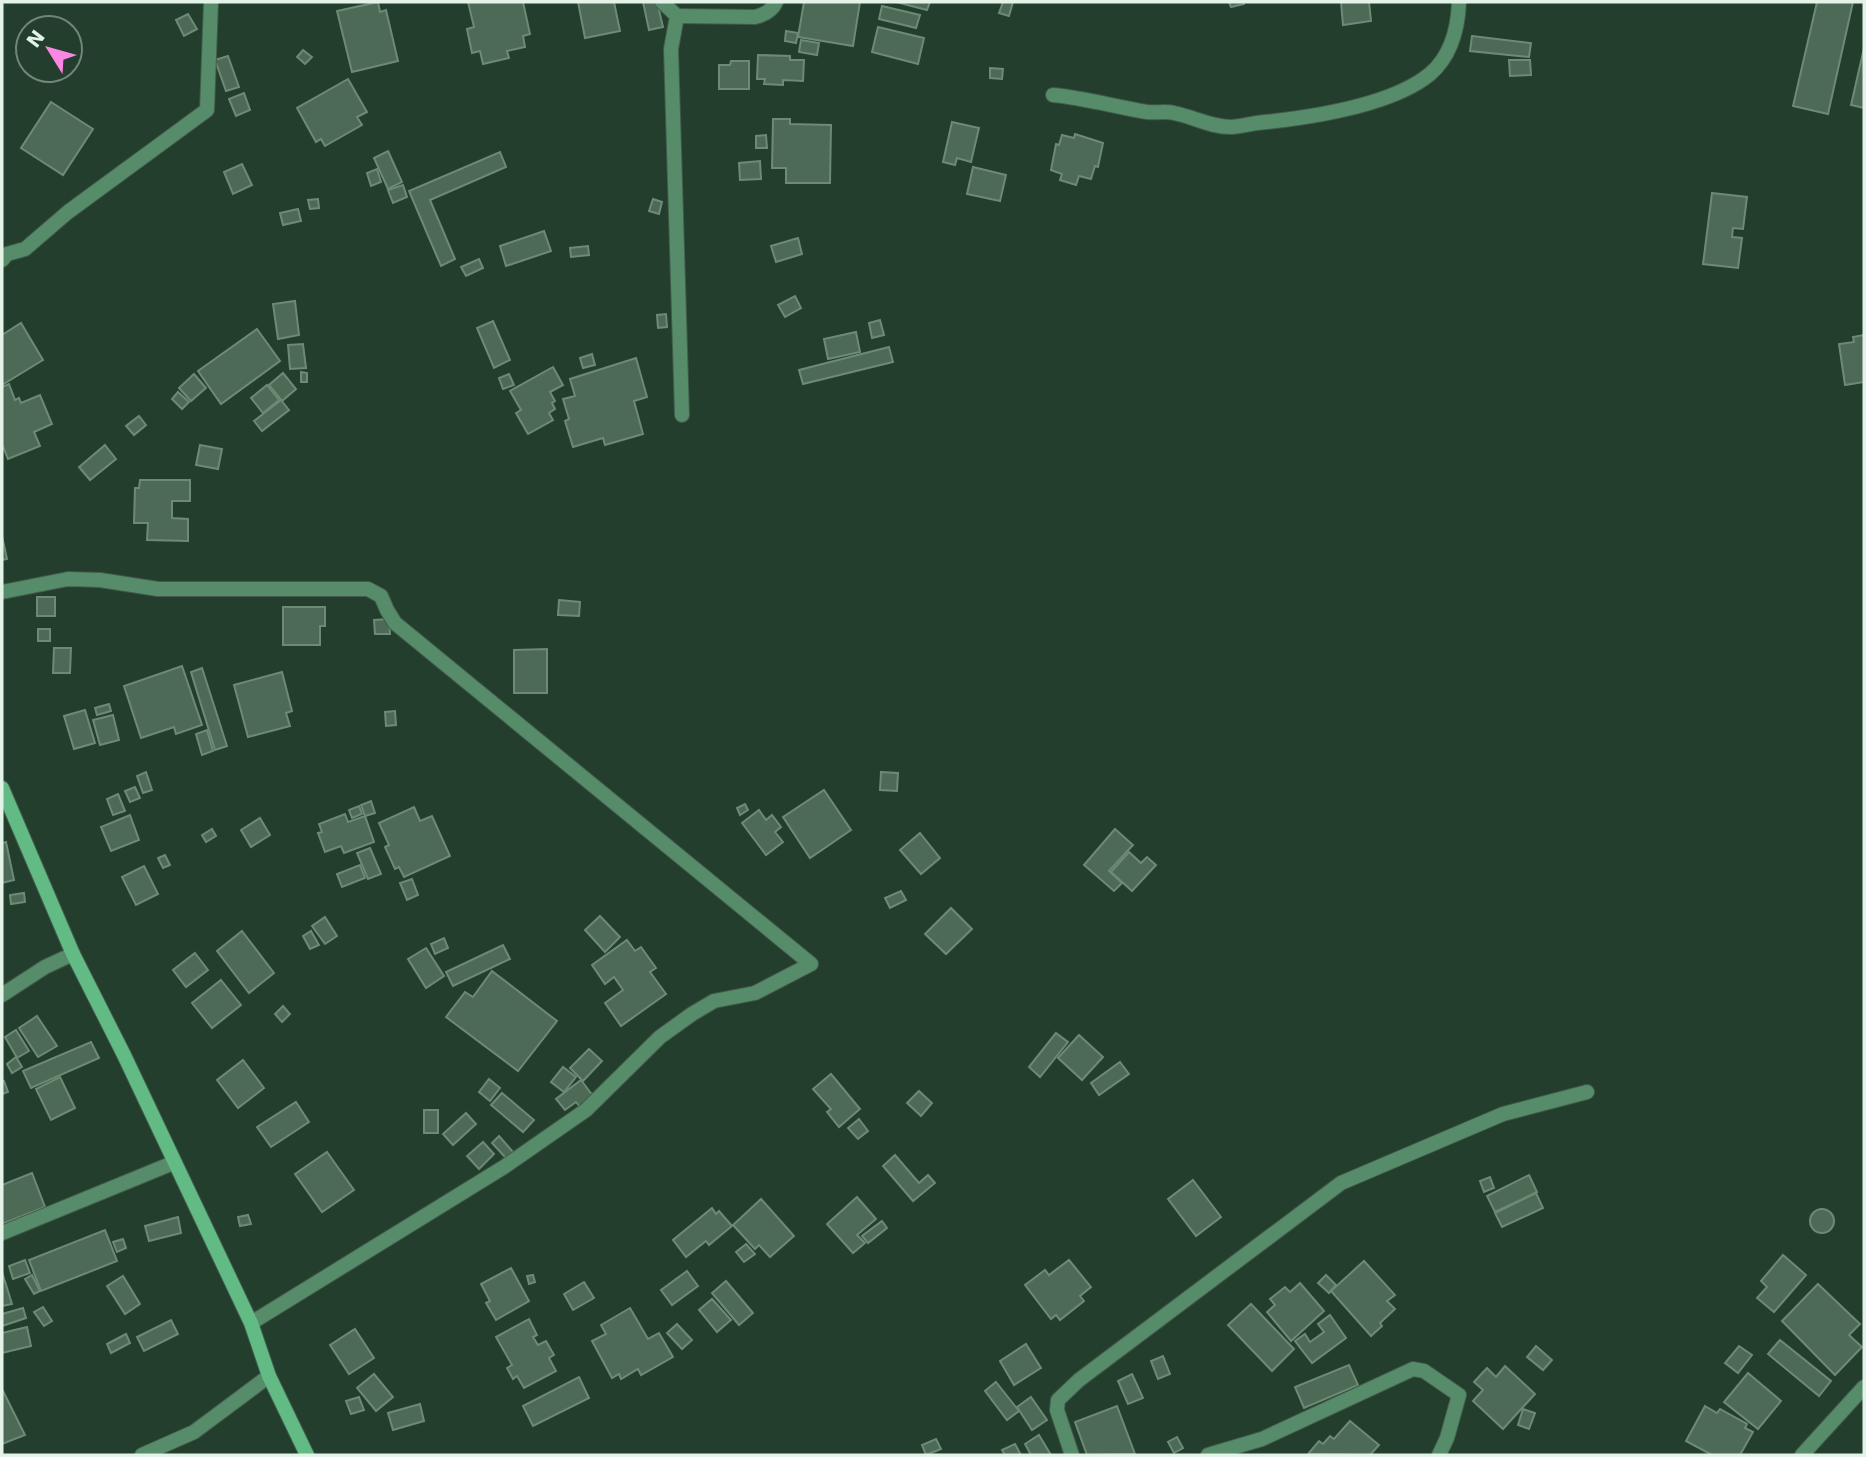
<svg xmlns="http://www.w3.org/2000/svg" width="1866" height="1457" font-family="'DejaVu Sans',sans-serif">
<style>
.building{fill:#4d6a56;stroke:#6c8a75;stroke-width:2}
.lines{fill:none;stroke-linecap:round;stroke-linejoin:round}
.street-casing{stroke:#425b4b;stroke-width:16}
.secondary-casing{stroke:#425b4b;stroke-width:16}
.street{stroke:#568c69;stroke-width:14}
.secondary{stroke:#62bb84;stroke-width:14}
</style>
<rect width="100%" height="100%" fill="#233e2d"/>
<g class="building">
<path d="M378,2L380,12L386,10L398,61L352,72L337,11Z"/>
<path d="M468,2H523L530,34L523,36L525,47L507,51L509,58L483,64L480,51L472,53L467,29L474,27Z"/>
<path d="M578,2H614L620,31L585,38Z"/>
<path d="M643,2H657L663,27L649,30Z"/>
<path d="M804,2H860L853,46L798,37Z"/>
<path d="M896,2H930L927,10Z"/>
<path d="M1003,2H1013L1009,16L999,13Z"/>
<path d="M1229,2H1244V4L1231,7Z"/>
<path d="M1341,2H1369L1371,21L1343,25Z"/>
<path d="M1817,2H1853L1828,114L1793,106Z"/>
<path d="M882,6L920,15L916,28L879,19Z"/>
<path d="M188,14L197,29L184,36L176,20Z"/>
<path d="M878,27L924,38L918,64L872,52Z"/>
<path d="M786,31L798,33L796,43L785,41Z"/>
<path d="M1472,36L1531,43L1529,57L1470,51Z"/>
<path d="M801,40L819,43L817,55L799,52Z"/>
<path d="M1864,48V108L1851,105Z"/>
<path d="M303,50L312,57L305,64L297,57Z"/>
<path d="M758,55L790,56V60H804L803,81L783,80V85L764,84L765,79H757Z"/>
<path d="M228,56L239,87L226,91L215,60Z"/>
<path d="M1509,60H1530L1531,75L1510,76Z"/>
<path d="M731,61H749V89H719V65H730Z"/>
<path d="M990,68L1003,69L1002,79L990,78Z"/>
<path d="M348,79L367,112L357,117L362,125L325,146L321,139L316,142L297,108Z"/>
<path d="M244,93L250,110L236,116L229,99Z"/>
<path d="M51,102L93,129L63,175L21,148Z"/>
<path d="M773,119H790V124L831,125L830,183H786V168H772Z"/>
<path d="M952,122L979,128L971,162L957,158L955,165L943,162Z"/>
<path d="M1075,134L1103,143L1098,167L1095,166L1091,179L1079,176L1076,185L1060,180L1062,174L1051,170L1056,144L1059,145L1062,135L1074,138Z"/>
<path d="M766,135L767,148H756V136Z"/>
<path d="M388,151L402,182L388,189L374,158Z"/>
<path d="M500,152L506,167L430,200L455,259L441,266L409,191Z"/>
<path d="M760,161L761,179L740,180L739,163Z"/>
<path d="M242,164L252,185L233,194L224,172Z"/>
<path d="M973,167L1006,175L1000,201L967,194Z"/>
<path d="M377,169L381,182L371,186L367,173Z"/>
<path d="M403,185L407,197L393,203L388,190Z"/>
<path d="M1712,193L1747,197L1743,229L1733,228L1732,237L1742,238L1738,268L1703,264Z"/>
<path d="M318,199L319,208L310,209L308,200Z"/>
<path d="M653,199L662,202L659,214L649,211Z"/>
<path d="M298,209L301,221L283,225L280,213Z"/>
<path d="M544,231L551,251L506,266L500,246Z"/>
<path d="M798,238L802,254L776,262L771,246Z"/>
<path d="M588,246L589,255L571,257L570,248Z"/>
<path d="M479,259L483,268L466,276L461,267Z"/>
<path d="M795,296L801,308L785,317L778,305Z"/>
<path d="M295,301L299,335L278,339L273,304Z"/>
<path d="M666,314L667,327L658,328L657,315Z"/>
<path d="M880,320L884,335L872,338L869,323Z"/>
<path d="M493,321L510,360L494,368L477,328Z"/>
<path d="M21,323L43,360L2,385V335Z"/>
<path d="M257,329L280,361L221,404L198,371Z"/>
<path d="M856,332L860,352L828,359L824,339Z"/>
<path d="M1864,335V382L1845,385L1839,344L1854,342L1853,337Z"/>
<path d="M303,344L306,368L290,369L288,345Z"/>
<path d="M889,347L893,362L803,384L799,370Z"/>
<path d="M592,354L595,365L583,368L580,358Z"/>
<path d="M636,358L647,397L634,401L643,434L605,445L603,438L573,447L565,421L569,419L563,399L575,396L570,379Z"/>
<path d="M553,367L563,385L550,392L555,401L552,403L555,409L549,413L553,420L528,434L516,413L521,410L510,391Z"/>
<path d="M301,372L307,373V382H301Z"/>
<path d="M283,373L296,389L282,401L269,385Z"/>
<path d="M194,374L206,388L191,401L179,388Z"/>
<path d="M509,374L514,385L503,389L499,378Z"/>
<path d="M9,384L15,400L19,398L21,403L40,395L52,424L34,432L40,446L8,459L2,444V387Z"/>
<path d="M267,385L279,400L263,413L251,398Z"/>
<path d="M178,392L189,402L182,409L172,399Z"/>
<path d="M281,400L289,410L262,431L254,421Z"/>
<path d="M139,416L146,425L134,435L126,426Z"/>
<path d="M105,445L116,459L90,480L79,467Z"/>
<path d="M200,445L222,449L218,469L196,465Z"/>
<path d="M140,480H190V501H172V518L188,519V541L147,540L148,523H134L135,488H139Z"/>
<path d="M2,536L7,559L2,560Z"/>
<rect x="37" y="597" width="18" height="19"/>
<path d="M559,600L580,602L579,616L558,615Z"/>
<path d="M283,607H325V626H320V645H283Z"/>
<path d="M389,619L390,634H375L374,620Z"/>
<rect x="38" y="629" width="12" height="12"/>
<path d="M54,648H71L70,673H53Z"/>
<path d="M547,649V693H514V650Z"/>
<path d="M182,666L202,725L176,734L174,727L141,738L124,686Z"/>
<path d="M202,668L227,746L215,750L191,672Z"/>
<path d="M282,672L292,711L286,713L290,726L248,737L234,685Z"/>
<path d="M109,704L111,711L97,715L95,708Z"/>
<path d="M85,710L95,743L74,749L64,716Z"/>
<path d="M395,711L396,725L386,726L385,712Z"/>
<path d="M113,715L119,740L100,745L93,720Z"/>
<path d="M207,730L213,751L202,755L196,734Z"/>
<path d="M146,772L152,790L143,793L137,776Z"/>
<path d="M881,772L898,773L897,791L880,790Z"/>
<path d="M135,787L140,798L130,802L125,791Z"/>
<path d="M824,790L851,830L810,858L783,817Z"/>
<path d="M118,794L125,811L113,815L107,799Z"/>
<path d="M371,801L375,813L365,816L361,805Z"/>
<path d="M745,804L748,810L740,815L737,808Z"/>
<path d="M359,806L362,814L352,818L349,810Z"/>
<path d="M414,807L420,821L432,816L450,856L404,877L399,867L395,869L385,847L389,845L379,823Z"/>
<path d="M759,810L766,820L772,815L781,827L775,832L783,842L766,855L742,823Z"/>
<path d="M345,814L348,822L365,816L374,842L344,853L341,846L325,852L318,833L322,832L319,824Z"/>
<path d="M130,815L139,840L111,851L101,827Z"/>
<path d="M260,818L270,835L251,847L241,830Z"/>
<path d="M212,829L216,836L206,842L202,835Z"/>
<path d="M1115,829L1133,845L1109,871L1122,883L1114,891L1084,865Z"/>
<path d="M920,833L940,858L921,874L900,850Z"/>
<path d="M6,842L14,880L2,883V843Z"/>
<path d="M370,848L381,874L368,879L357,853Z"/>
<path d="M1129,852L1141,863L1147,857L1156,865L1132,891L1111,872Z"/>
<path d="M165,855L170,865L163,868L158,858Z"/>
<path d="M360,865L365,878L342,887L337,874Z"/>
<path d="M144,866L158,894L136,905L122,877Z"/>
<path d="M412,879L418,895L407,900L400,883Z"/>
<path d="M901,891L906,900L890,908L885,898Z"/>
<path d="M24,893L25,902L11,904L10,895Z"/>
<path d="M951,908L972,929L946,954L925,934Z"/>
<path d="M600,916L620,937L605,952L585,930Z"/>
<path d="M325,917L337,936L325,944L312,926Z"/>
<path d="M242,931L274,973L249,993L217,951Z"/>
<path d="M311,931L319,945L310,949L303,936Z"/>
<path d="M444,938L448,948L435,954L431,944Z"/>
<path d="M627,940L635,951L641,947L656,968L650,972L666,994L621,1026L605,1003L623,990L614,977L605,984L592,965Z"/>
<path d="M503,945L510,959L453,986L446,972Z"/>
<path d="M426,948L444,976L426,988L408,959Z"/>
<path d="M195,953L208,970L186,987L173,970Z"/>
<path d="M492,971L557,1021L518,1071L446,1017L465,992L473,997Z"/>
<path d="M221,980L241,1005L212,1028L192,1003Z"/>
<path d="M283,1006L290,1014L282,1022L275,1014Z"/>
<path d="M37,1016L57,1046L38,1057L19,1028Z"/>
<path d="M16,1030L29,1051L17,1058L5,1037Z"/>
<path d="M1056,1033L1068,1042L1040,1077L1029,1067Z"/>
<path d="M1079,1035L1103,1057L1082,1080L1058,1058Z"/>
<path d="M91,1042L99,1058L31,1088L23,1071Z"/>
<path d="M589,1049L602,1061L583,1081L570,1068Z"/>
<path d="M16,1057L22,1067L12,1073L7,1064Z"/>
<path d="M243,1060L264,1088L238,1108L217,1080Z"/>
<path d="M1120,1062L1129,1074L1099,1095L1091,1083Z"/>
<path d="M563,1067L576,1077L564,1092L551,1082Z"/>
<path d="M831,1074L860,1109L839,1127L827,1112L831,1109L813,1089Z"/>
<path d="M60,1077L75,1108L51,1120L36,1089Z"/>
<path d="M489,1079L500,1088L490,1101L479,1092Z"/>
<path d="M581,1080L593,1096L580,1107L576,1102L565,1110L556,1099Z"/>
<path d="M4,1081L8,1092L2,1094V1082Z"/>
<path d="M919,1091L932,1103L921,1116L907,1103Z"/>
<path d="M502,1093L534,1120L523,1132L491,1105Z"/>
<path d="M296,1102L309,1122L271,1147L257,1127Z"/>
<rect x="424" y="1110" width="14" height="23"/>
<path d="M466,1113L476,1124L453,1145L443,1134Z"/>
<path d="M859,1119L868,1131L858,1139L848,1128Z"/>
<path d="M499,1136L513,1152L506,1158L492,1143Z"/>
<path d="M483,1142L494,1154L479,1169L467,1156Z"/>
<path d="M327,1152L354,1190L322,1212L295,1174Z"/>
<path d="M895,1155L919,1183L928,1175L935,1183L913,1201L883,1166Z"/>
<path d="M32,1173L45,1207L2,1224V1185Z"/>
<path d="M1529,1175L1537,1192L1495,1212L1487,1196Z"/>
<path d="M1490,1177L1494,1188L1484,1192L1480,1181Z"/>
<path d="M1193,1180L1221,1217L1196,1236L1168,1199Z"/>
<path d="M1536,1193L1543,1208L1502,1227L1495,1213Z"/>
<path d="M857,1197L876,1219L857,1235L865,1243L853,1253L827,1224Z"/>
<path d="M761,1199L794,1236L770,1257L759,1245L755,1249L733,1225Z"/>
<path d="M712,1208L716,1214L719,1211L732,1226L709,1245L706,1241L686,1257L673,1240Z"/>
<circle cx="1822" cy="1221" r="12"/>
<path d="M248,1215L251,1224L240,1226L238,1217Z"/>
<path d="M178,1217L181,1233L149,1241L145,1226Z"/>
<path d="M882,1221L887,1228L868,1243L862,1236Z"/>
<path d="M105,1230L117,1261L41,1291L29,1260Z"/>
<path d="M123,1239L126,1248L117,1252L113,1242Z"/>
<path d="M746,1244L755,1254L744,1262L736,1252Z"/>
<path d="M1783,1255L1806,1275L1774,1312L1757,1298L1767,1287L1761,1281Z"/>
<path d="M25,1260L30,1273L13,1279L9,1266Z"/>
<path d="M1069,1260L1091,1287L1080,1296L1084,1301L1060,1320L1056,1315L1051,1319L1025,1285L1045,1270L1049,1275Z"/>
<path d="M1364,1261L1395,1295L1387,1301L1395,1309L1380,1323L1382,1326L1371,1336L1331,1291Z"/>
<path d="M511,1268L529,1301L496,1320L486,1303L490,1301L481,1284Z"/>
<path d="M687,1271L698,1286L672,1305L661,1290Z"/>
<path d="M2,1272L12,1304L2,1306Z"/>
<path d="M32,1275L40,1291L34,1294L25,1279Z"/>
<path d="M533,1275L535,1282L529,1284L527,1276Z"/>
<path d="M1326,1275L1336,1285L1329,1293L1318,1283Z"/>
<path d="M123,1276L140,1304L125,1314L107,1286Z"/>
<path d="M726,1281L753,1313L739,1325L712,1293Z"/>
<path d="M584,1282L594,1298L573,1310L564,1294Z"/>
<path d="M1300,1283L1324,1311L1291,1341L1267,1312L1275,1305L1270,1299L1285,1287L1290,1292Z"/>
<path d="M1818,1284L1860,1324L1849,1335L1862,1347L1835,1375L1782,1321Z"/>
<path d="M712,1299L731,1320L717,1332L699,1310Z"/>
<path d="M1251,1304L1294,1349L1272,1371L1228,1325Z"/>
<path d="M43,1307L52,1321L44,1326L34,1312Z"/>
<path d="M23,1308L26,1318L2,1326V1314Z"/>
<path d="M630,1308L648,1339L659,1333L673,1357L641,1375L638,1369L621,1379L619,1374L612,1378L592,1341L606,1334L601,1325Z"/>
<path d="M1330,1315L1346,1338L1312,1363L1295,1341L1305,1334L1310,1342L1324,1332L1318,1324Z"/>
<path d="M529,1319L537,1335L533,1337L538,1345L546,1341L554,1355L549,1358L556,1371L524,1388L517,1376L513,1379L507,1368L512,1365L496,1337Z"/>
<path d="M171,1320L178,1334L144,1351L137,1337Z"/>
<path d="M677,1324L692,1340L682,1349L667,1333Z"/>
<path d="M27,1327L31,1346L2,1353V1333Z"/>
<path d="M355,1329L374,1358L349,1374L330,1345Z"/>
<path d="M126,1334L130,1343L111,1353L107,1344Z"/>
<path d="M1780,1340L1831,1381L1819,1396L1768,1354Z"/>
<path d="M1026,1344L1041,1368L1014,1385L1000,1361Z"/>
<path d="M1536,1346L1552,1360L1543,1370L1527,1357Z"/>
<path d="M1739,1346L1752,1355L1738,1373L1725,1363Z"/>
<path d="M1163,1356L1170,1374L1158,1379L1151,1361Z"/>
<path d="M1349,1365L1358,1385L1304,1408L1295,1387Z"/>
<path d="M1505,1366L1535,1394L1503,1429L1473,1401L1483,1390L1474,1382L1487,1368L1496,1377Z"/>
<path d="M1748,1373L1781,1401L1758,1429L1724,1402Z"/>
<path d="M374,1374L393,1397L376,1411L357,1388Z"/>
<path d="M1132,1374L1143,1398L1128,1404L1118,1381Z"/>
<path d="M579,1377L589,1398L533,1426L523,1406Z"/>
<path d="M996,1382L1019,1411L1007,1420L985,1391Z"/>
<path d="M2,1389L25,1435L2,1444Z"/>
<path d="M359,1397L364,1410L351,1414L346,1401Z"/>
<path d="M1031,1397L1047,1420L1032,1430L1017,1407Z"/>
<path d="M420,1404L424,1421L393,1430L388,1413Z"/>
<path d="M1117,1406L1135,1454L1087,1455L1075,1422Z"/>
<path d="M1705,1406L1717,1413L1720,1409L1747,1424L1745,1428L1753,1432L1740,1455H1712L1686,1441Z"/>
<path d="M1523,1409L1535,1413L1529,1429L1518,1425Z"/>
<path d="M1350,1421L1379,1445L1370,1455L1308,1454L1319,1441L1323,1444L1330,1436L1334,1439Z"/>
<path d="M1039,1435L1051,1455H1031L1025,1444Z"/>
<path d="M1177,1437L1183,1448L1174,1453L1168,1442Z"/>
<path d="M936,1439L941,1449L926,1455L922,1445Z"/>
<path d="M1015,1444L1021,1455H1005L1002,1450Z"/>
</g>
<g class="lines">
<g class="street-casing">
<g id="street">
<path d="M662,2L677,16L671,49L682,415"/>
<path d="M677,16L755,17C764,15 772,11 776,2"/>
<path d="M1053,95C1085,98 1116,107 1147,112C1156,113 1166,111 1174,113C1194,117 1210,127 1231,127C1240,127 1249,124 1257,123C1307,118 1391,106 1430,74C1451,56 1458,28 1459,2"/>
<path d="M2,260L7,254L25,249L68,212L207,110L211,2"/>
<path d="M2,592L68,579L100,580L158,589H368L381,596L387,610L395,623L811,964L755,993L714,1001L692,1014L660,1037L586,1110L504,1167L251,1323"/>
<path d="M2,995L45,967L73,954"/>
<path d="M2,1233L173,1163"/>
<path d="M142,1455L194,1432L269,1376"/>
<path d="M1072,1455L1057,1410L1058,1400L1079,1380L1341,1183L1503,1114L1587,1092"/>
<path d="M1208,1455L1262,1439L1413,1369L1424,1371L1459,1395L1447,1438L1439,1455"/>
<path d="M1802,1455L1864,1387"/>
</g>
</g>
<g class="secondary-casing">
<path id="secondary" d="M2,788L73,954L124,1055L251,1323L269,1376L307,1455"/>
</g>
<use href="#street" class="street"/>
<use href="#secondary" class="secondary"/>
</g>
<rect width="1866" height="1457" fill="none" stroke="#e3f3e8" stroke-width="7"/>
<g transform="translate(49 49) rotate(307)"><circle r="33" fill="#233e2d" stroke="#708678" stroke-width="2"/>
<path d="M0-5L12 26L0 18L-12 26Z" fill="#fb87e5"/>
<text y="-10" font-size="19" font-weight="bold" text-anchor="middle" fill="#e3f3e8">N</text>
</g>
</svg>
